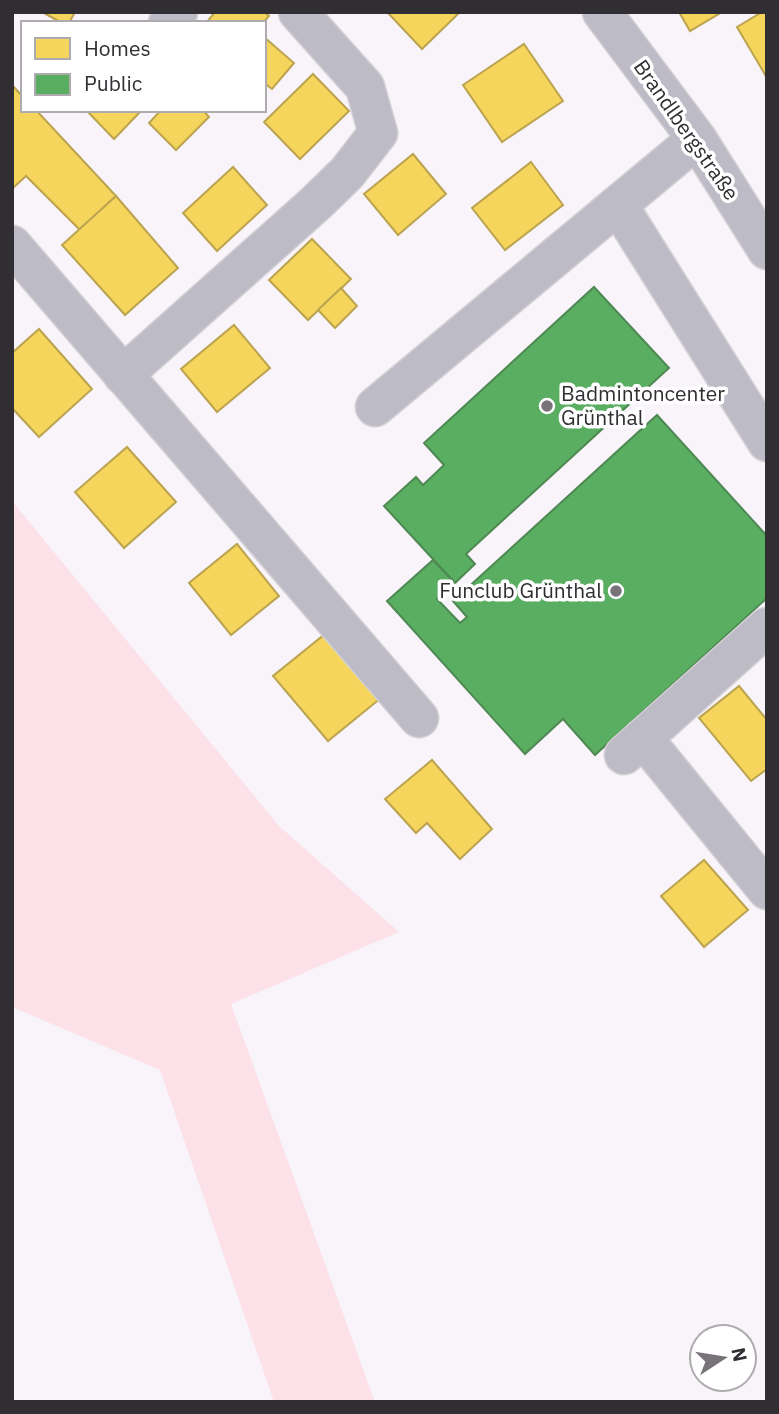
<svg xmlns="http://www.w3.org/2000/svg" width="779" height="1414" font-family="'IBM Plex Sans',sans-serif">
<style>
.green{fill:#fce1e8}
.homes{fill:#f6d55c;stroke:#bba350;stroke-width:2}
.public{fill:#5aae61;stroke:#4e8853;stroke-width:2}
.lines{fill:none;stroke-linecap:round;stroke-linejoin:round}
.minor-casing{stroke:#d4d1d5;stroke-width:41}
.minor{stroke:#bcbbc6;stroke-width:38}
.poi-dot{fill:#777379;stroke:#fff;stroke-width:2.5}
.labels{text-anchor:middle;stroke-width:7;stroke-linejoin:round;paint-order:stroke}
.street-label{font-size:21px;fill:#312e33;stroke:#fff}
.poi-label{font-size:21px;fill:#312e33;stroke:#fff;text-anchor:start}
</style>
<rect width="100%" height="100%" fill="#f8f4fa"/>
<path class="green" d="M12,501L279,826L399,932L231,1004L375,1402H274L160,1070L12,1007Z"/>
<g class="homes">
<path d="M42,12H75L69,23H62Z"/>
<path d="M215,12H264L269,16L263,23H206Z"/>
<path d="M387,12H460L422,49Z"/>
<path d="M679,12H722L690,31Z"/>
<path d="M762,12H767V78L737,27Z"/>
<path d="M264,37L294,63L272,89L264,83Z"/>
<path d="M524,44L563,101L502,142L463,85Z"/>
<path d="M313,74L349,111L300,159L264,122Z"/>
<path d="M12,85L23,97V110H36L116,196L80,230L26,176L12,189Z"/>
<path d="M86,110H142L114,139Z"/>
<path d="M161,110H203L209,117L176,150L149,123Z"/>
<path d="M413,154L446,194L398,235L364,194Z"/>
<path d="M531,162L563,205L505,250L472,208Z"/>
<path d="M233,167L267,205L217,251L183,213Z"/>
<path d="M116,196L178,268L125,315L62,245Z"/>
<path d="M312,239L351,279L308,320L269,280Z"/>
<path d="M341,288L357,306L335,328L318,310Z"/>
<path d="M234,325L270,368L217,412L181,369Z"/>
<path d="M39,329L92,389L39,437L12,408V353Z"/>
<path d="M127,447L176,502L124,548L75,492Z"/>
<path d="M237,544L279,596L231,635L189,583Z"/>
<path d="M325,634L381,698L328,741L273,676Z"/>
<path d="M739,686L767,720V769L751,781L699,718Z"/>
<path d="M432,760L492,829L460,859L427,823L416,833L385,799Z"/>
<path d="M704,860L748,910L704,947L661,896Z"/>
</g>
<g class="public">
<path d="M594,287L669,368L466,554L475,564L455,583L384,506L416,477L423,485L444,465L424,443Z"/>
<path d="M657,415L767,536V598L595,755L563,719L525,754L387,601L433,560L455,583L437,599L460,623L467,617L453,601Z"/>
</g>
<g class="lines">
<g class="minor-casing">
<g id="minor">
<path d="M602,12L697,139L767,250"/>
<path d="M168,23L178,12"/>
<path d="M618,205L767,442"/>
<path d="M12,245L419,718"/>
<path d="M123,375L315,204L347,173L378,133L365,87L298,12"/>
<path d="M375,407L697,139"/>
<path d="M643,738L767,890"/>
<path d="M624,755L767,627"/>
</g>
</g>
<use href="#minor" class="minor"/>
</g>
<g class="poi-dot">
<circle cx="547" cy="406" r="7"/>
<circle cx="616" cy="591" r="7"/>
</g>
<g class="labels">
<g class="street-label">
<text transform="translate(686 130) rotate(55)" y="7">Brandlbergstraße</text>
</g>
<g class="poi-label">
<text x="561" y="401">Badmintoncenter<tspan x="561" dy="24">Grünthal</tspan></text>
<text x="602" y="598" text-anchor="end">Funclub Grünthal</text>
</g>
</g>
<rect width="779" height="1414" fill="none" stroke="#312e33" stroke-width="28"/>
<rect x="21" y="21" width="245" height="91" fill="#ffffff" stroke="#adabad" stroke-width="2"/>
<rect x="35" y="38" width="35" height="21" fill="#f6d55c" stroke="#adabad" stroke-width="2"/>
<text x="84" y="56" font-size="21" fill="#312e33">Homes</text>
<rect x="35" y="74" width="35" height="21" fill="#5aae61" stroke="#adabad" stroke-width="2"/>
<text x="84" y="91" font-size="21" fill="#312e33">Public</text>
<g transform="translate(723 1358) rotate(78)"><circle r="33" fill="#ffffff" stroke="#adabad" stroke-width="2"/>
<path d="M0-5L12 26L0 18L-12 26Z" fill="#777379"/>
<text y="-10" font-size="19" font-weight="bold" text-anchor="middle" fill="#312e33">N</text>
</g>
</svg>
